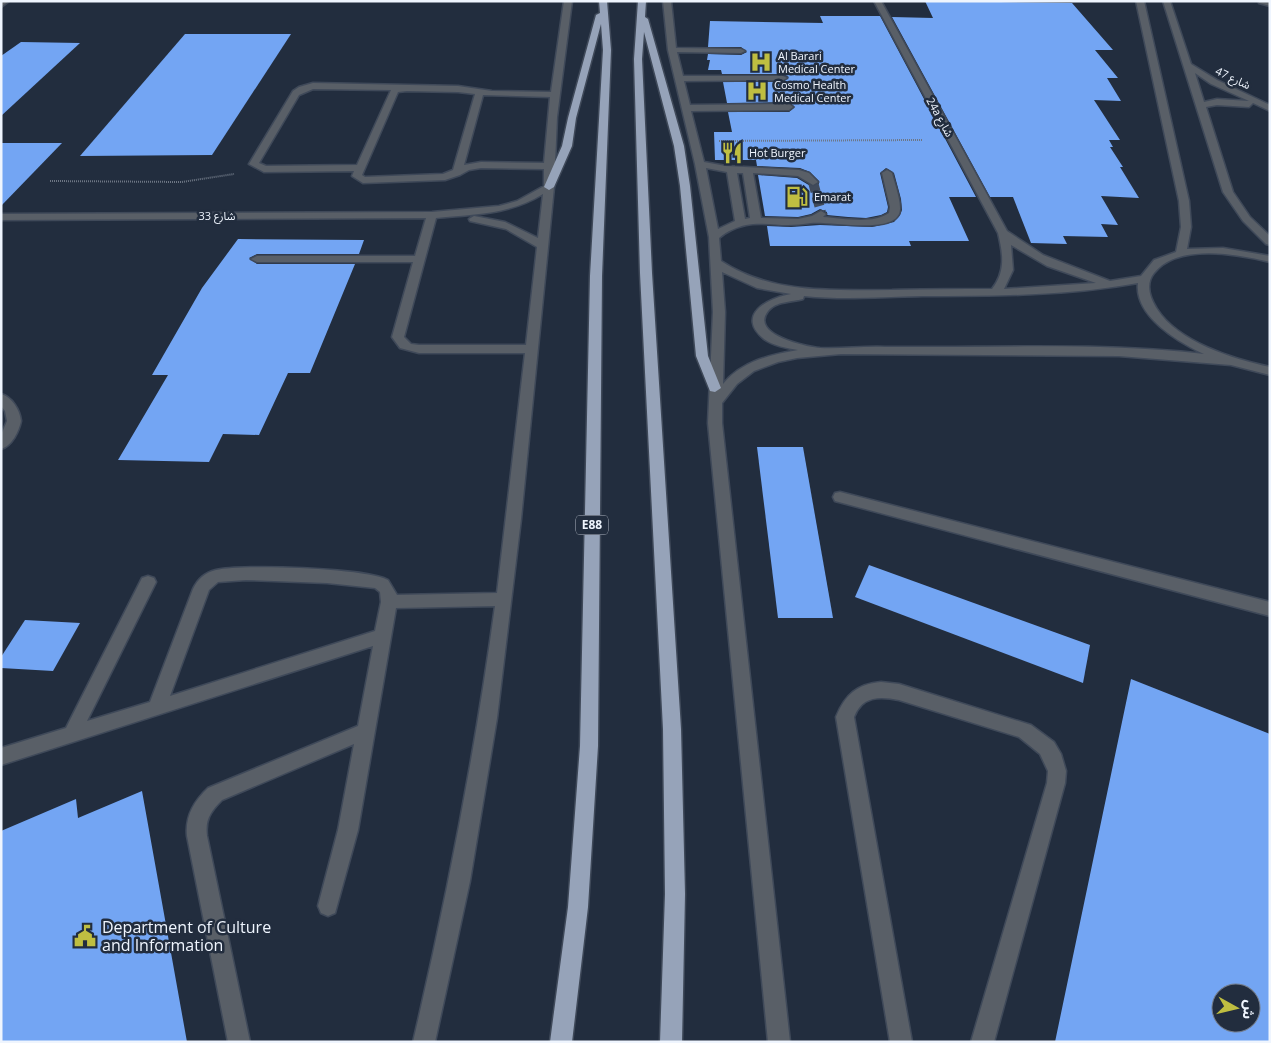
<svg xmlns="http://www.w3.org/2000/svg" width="1271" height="1043" font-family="'Open Sans','Noto Sans Arabic',sans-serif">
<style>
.building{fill:#73a5f3;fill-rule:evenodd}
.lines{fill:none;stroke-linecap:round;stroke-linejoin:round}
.minor-tunnel{stroke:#414b5b;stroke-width:10;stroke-dasharray:10 5;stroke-linecap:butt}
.minor-casing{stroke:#3f4959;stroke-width:3}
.highway-casing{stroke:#3f4959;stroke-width:3}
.path{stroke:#6d7684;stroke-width:2;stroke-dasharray:1 1;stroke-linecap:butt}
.minor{fill:#595f67;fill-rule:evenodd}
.highway{fill:#96a3b9;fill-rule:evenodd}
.labels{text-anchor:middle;stroke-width:5;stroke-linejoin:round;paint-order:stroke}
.far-poi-label{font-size:11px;fill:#eff5fe;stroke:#222d3e;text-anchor:start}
.far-street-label{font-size:11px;fill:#eff5fe;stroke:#222d3e}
.shield{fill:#222d3e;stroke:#b2b9c4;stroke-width:1}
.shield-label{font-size:12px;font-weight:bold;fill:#eff5fe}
.near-poi-label{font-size:16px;fill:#eff5fe;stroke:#222d3e;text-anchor:start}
</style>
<rect width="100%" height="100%" fill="#222d3e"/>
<g class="building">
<path d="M925,1L1072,3L1113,50H1095L1118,78H1107L1121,101L1094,100L1120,140H1109L1113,147H1110L1123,167H1120L1139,198L1101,196L1118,225L1101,224L1108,237L1063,236L1067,244L1031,243L1013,197H990L892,17L933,18Z"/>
<path d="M820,16H880L976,197H949L969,241H909L911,246H770L767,226L791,227L820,225L872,227L894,222L900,215L902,210L901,199L894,173L886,168L880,173L888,207L887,212L881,215L866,218L848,217L827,215V212L820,209L811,214L798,217L765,216L758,175L797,178L812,187L819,184V181L810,172L800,168L757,166L756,160H715L714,132H732L728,112H789L795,107L789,102L727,103L723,82H783L789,77L783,74H722L721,70H708L710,60H707L708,54L741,55L747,52L741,47H708L710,21L823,23Z"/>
<path d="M185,34H291L212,155L80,156Z"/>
<path d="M21,42L80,43L1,116V56Z"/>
<path d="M1,143H62L1,206Z"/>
<path d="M238,239L364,240L359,254H257L249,258L257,264H355L310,373H288L259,435L223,434L209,462L118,460L168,375H152L202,288Z"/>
<path d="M757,447H803L833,618H778Z"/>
<path d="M869,565L1090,645L1083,683L855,597Z"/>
<path d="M25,620L80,623L53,671L1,668V657Z"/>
<path d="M1131,679L1270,734V1042H1055ZM1221,993H1251V1023H1221Z"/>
<path d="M142,791L187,1042H1V831L76,799L78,818Z"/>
</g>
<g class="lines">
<path class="minor-tunnel" d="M813,182L821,212"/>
<g class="minor-casing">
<g id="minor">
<path d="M1,1H9L1,7Z"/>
<path d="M564,1H572L557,117L554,187L521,519L497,718L470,881L435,1042H413C447,897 475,753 495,606L396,608L358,830L335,913L328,916L321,913L318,906L338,830L354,744L222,800C210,812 205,820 207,836L250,1042H228L187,836C185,816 194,801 208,788L358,726L373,646L1,765V748L66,728L142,578L148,576L154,578L156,582L87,721L150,702L193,589C198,579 204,573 216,570C242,564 366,568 388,580L397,595L497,593L525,353H419L400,348L392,337L413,262H257L251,259L257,256H415L426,218L1,220V214L432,212L499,206L517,201L544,186V169L481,168L469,170L460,175L445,180L363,183L352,176L354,171L264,172L249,164L293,91L299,87L313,83L458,86L492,91L551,92ZM313,89L391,90L357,165L266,166L259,163L299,95ZM407,91L458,92L475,94L453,170L443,174L365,177L362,175L398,92ZM483,95L550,97L544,163L481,162L464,165ZM543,194L538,238L505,222L474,216L469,219L470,221L506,229L537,247L526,345H419L411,344L404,337L436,218C476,214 508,215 543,194ZM246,580L327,583L375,588L380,592L381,602L375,631L170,696L209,590L218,582Z"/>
<path d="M663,1H671L676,48L741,49L745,51L741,53L677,52L683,76H783L787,78L783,80L684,81L690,105L789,104L793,107L789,110L691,111L704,162L726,166L799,170L809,173L818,182L813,185L798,176L753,173L761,218L798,219L812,216L821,211L826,214L823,217C842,218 872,225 889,213L890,207L882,173L887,170L892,173C894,182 903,205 899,214C890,234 829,221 811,223C803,224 796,225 788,225C775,225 760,222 746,225C737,227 727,231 719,238L721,261C773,295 833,290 892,290C926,289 959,289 992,289C1006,271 1003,254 998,233L874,1H881L1007,231L1043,255L1110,281L1141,276L1154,260L1176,252L1181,227L1179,201L1136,1H1144L1189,201L1191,227L1187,249L1223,248L1270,256V262C1237,254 1178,243 1154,273C1145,284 1150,298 1157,309C1178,342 1233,359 1270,367V375L1231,365L1119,356L841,354L797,358L778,362L754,371L737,384L722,403V423L790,1042H768L708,423L713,312L709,237L695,164L668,50ZM706,168L727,172L735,221L718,229ZM737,173H743L750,218L745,219ZM1011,245L1047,266L1096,283L1004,289L1013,270ZM722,272L757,288L791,294C768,298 735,315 764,339C774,346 787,348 798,350C770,355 742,361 723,384L725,312ZM1138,283C1134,316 1178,342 1204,354C1098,342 991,348 885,347C864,346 841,349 820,348C808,347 749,335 768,311C776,301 792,302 803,299L804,296C843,300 883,297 922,296C994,296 1066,296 1138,283Z"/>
<path d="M1163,1H1170L1191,64L1217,80L1270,105V111L1253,103L1249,107L1217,105L1206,107L1233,192L1250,217L1270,236V245L1266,244L1243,221L1223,192ZM1195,73L1211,84L1249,101L1217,99L1204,102Z"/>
<path d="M1259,1H1270V6L1259,3Z"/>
<path d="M1,394C12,397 20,410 21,421C19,431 12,446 1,449V435L7,421L5,411L1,406Z"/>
<path d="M840,492L1270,602V616L835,501L833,497L835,493Z"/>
<path d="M881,682L899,684L1031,725L1054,742L1061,754L1066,771L1065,783L994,1042H971L1047,783L1048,771L1040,754L1019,737L899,700C879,696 862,696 854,717L912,1042H890L836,717C845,695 857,684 881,682Z"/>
</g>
</g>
<g class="highway-casing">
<g id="highway">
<path d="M599,1H607L611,50L602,276L598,746L588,907L572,1042H550L568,907L580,746L590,276L603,50L601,24L576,118L572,146L554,187L549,190L544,187L562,146L568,118L596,15L600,13Z"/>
<path d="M638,1H646L645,17L648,19L684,146L690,186L708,356L721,388L715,392L710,391L696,356L680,186L674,146L644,32L642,59L652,273L681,729L685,894L682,1042H660L665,894L663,729L640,273L634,59Z"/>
</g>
</g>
<g class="path">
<path d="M719,141L922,140"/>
<path d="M50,181L182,182L234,174"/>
</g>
<use href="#minor" class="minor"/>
<use href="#highway" class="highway"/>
</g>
<defs>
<g id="hospital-bare" transform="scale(1.725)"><path d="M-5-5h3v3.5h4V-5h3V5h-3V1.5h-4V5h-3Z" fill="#bfbe41" stroke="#222d3e" stroke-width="2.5" paint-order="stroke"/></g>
<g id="restaurant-bare" transform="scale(1.725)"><path d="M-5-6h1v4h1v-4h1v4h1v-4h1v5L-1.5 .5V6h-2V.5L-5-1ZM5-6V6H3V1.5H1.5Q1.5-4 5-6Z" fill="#bfbe41" stroke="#222d3e" stroke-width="2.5" paint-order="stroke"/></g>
<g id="fuel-bare" transform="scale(1.725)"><path d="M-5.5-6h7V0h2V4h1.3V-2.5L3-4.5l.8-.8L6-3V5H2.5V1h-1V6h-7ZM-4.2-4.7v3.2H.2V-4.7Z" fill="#bfbe41" stroke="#222d3e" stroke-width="2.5" paint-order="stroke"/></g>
<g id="civic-bare" transform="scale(1.725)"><path d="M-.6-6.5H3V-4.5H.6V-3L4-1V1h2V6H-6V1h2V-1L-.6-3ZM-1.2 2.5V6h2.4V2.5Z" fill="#bfbe41" stroke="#222d3e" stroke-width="2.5" paint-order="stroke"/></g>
</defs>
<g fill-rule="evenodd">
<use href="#hospital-bare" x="761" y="62"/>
<use href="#hospital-bare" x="757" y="91"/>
<use href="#restaurant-bare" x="732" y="153"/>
<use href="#fuel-bare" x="797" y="197"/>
<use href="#civic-bare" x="85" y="936"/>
</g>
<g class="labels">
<g class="far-poi-label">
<text x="778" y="60">Al Barari<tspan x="778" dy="13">Medical Center</tspan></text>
<text x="774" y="89">Cosmo Health<tspan x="774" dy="13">Medical Center</tspan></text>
<text x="749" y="157">Hot Burger</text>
<text x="814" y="201">Emarat</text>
</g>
<g class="far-street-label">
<text transform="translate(1233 78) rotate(25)" y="4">شارع 47</text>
<text transform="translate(940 117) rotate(61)" y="4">24a شارع</text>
<text x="217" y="220">شارع 33</text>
</g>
<rect class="shield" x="576" y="515.5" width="32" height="19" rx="4"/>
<g class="shield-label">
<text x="592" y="529">E88</text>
</g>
<g class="near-poi-label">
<text x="102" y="933">Department of Culture<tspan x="102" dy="18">and Information</tspan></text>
</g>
</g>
<rect width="1271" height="1043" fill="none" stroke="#eff5fe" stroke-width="5"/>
<g transform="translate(1236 1008) rotate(98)"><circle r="24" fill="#222d3e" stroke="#747d8b"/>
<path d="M0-4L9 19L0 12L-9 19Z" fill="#bfbe41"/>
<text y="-8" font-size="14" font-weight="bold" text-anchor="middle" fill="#eff5fe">ش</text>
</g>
</svg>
